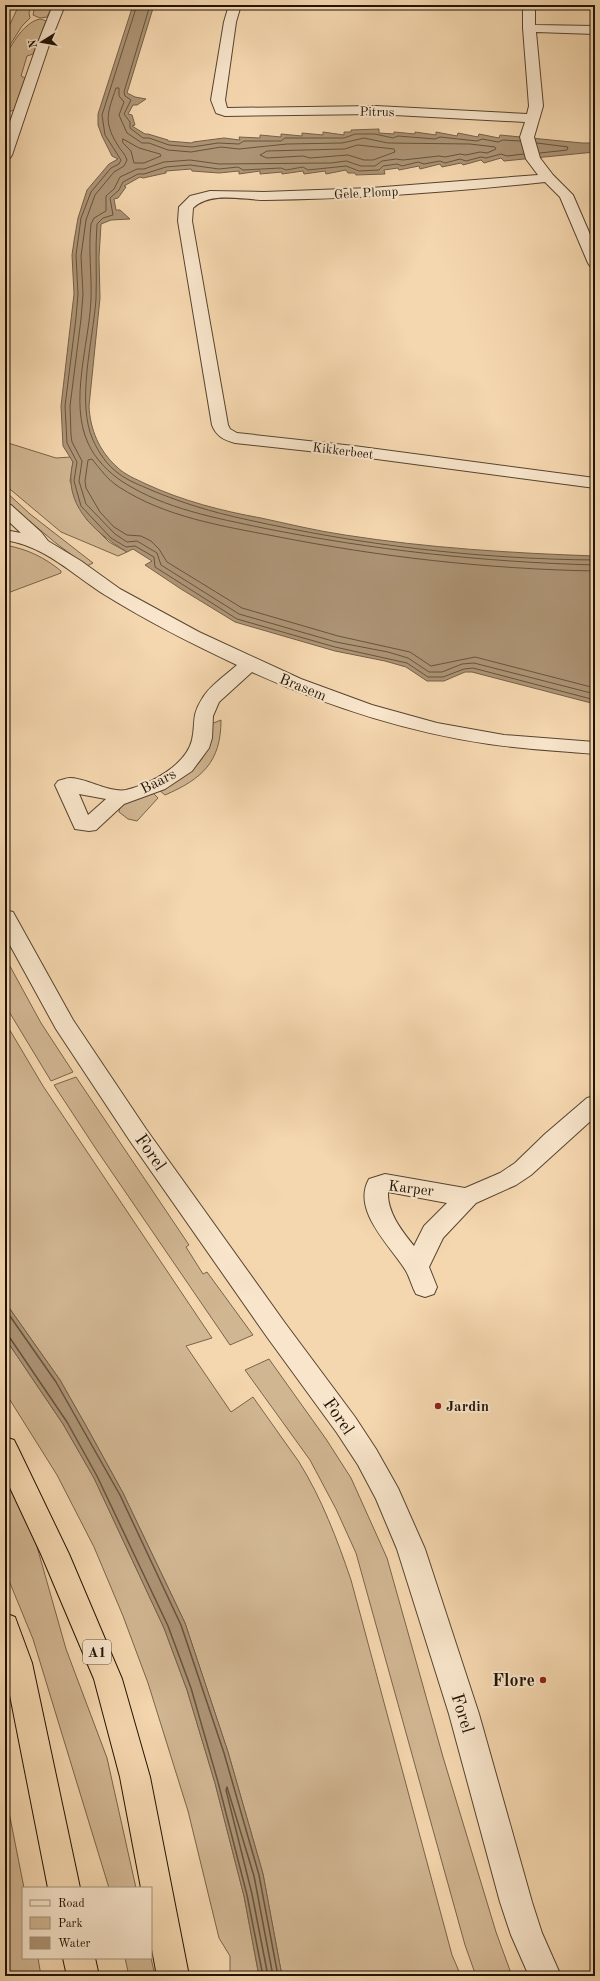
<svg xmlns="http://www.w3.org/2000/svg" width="600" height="1981" font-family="'Old Standard TT',serif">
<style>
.green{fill:#d1b692;stroke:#79644b}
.water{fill:#ad9475;stroke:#756048}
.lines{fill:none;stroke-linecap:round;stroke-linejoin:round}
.shore-far1{stroke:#67543c;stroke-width:1}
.shore{stroke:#67543c;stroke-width:1.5}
.street-casing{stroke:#56442f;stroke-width:2}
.highway-casing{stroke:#211304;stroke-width:2}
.street{fill:#f8e5cb;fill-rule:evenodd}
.highway{fill:#f5d7af;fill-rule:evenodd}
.poi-dot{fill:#8f2418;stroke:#f8e5cb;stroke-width:1.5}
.labels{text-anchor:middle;stroke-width:4;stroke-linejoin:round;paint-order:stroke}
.far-street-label{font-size:13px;fill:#211304;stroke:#f8e5cb}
.shield{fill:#f8e5cb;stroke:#625240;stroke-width:1}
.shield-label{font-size:14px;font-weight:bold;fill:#211304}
.street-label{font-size:15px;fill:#211304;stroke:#f8e5cb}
.poi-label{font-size:15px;font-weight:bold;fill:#211304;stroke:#f8e5cb;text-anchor:start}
.near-street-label{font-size:18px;fill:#211304;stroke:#f8e5cb}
.near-poi-label{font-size:18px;font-weight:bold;fill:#211304;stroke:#f8e5cb;text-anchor:end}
</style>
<rect width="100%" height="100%" fill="#f5d7af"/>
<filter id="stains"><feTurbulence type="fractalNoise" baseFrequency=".005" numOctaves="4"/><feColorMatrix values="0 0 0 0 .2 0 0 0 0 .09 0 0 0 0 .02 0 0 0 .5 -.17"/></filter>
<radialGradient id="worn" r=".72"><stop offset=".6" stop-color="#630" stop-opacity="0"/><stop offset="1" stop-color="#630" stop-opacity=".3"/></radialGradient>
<g class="green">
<path d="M19,5H31L29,13L30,18L22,26L5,53V35Z"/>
<path d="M35,5H53L47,17L40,18L33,15Z"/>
<path d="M41,19L46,21L33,54L27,56L21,76L25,78L14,110L8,112L5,121C5,109 2,67 5,59C10,45 26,20 41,19Z"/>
<path d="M5,442L56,458L71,457L73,462L70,481L87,520L109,542L127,552L118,556L61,532L5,485Z"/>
<path d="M5,491L30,514L93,563L87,566L57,544L5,501Z"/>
<path d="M5,545C27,549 44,557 61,571V573L5,594Z"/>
<path d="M221,720C221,762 202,779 165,795L159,790C177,783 200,768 207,749C210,742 210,732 211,724Z"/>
<path d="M153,793L158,798L137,821L128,819L119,812L120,805Z"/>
<path d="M5,957L41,1023L73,1072L51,1081L5,1005Z"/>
<path d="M5,1022L43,1086L212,1338L186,1346L231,1412L253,1397C268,1419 284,1440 299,1462C322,1499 337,1539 351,1580L452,1955L461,1976H282L263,1874L228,1752L185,1623L123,1493L85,1424L60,1380L5,1302Z"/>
<path d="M76,1077L189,1245L186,1247L203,1274L207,1272L253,1335L230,1345L96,1149L54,1085Z"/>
<path d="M5,1338L63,1424L94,1478L164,1628L187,1690L215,1783L244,1896L259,1976H230V1956L219,1938L188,1811L148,1683L123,1616L94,1547L57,1475L5,1392Z"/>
<path d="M269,1359L326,1439L351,1478L387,1558L443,1757L496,1932L512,1976H476L465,1945L356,1553L336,1509L310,1460L245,1370Z"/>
<path d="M5,1481L30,1522L66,1649L107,1758L136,1888H109L33,1639L5,1571Z"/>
<path d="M5,1792L24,1888L23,1958H38L41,1976H5Z"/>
<path d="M125,1958H151L155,1976H129Z"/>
</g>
<g class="water">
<path d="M133,5H154L127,93L135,97L146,99L137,105H133L128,114L132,115L135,125L132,126L145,134H148L168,140V141L192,143L193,142L224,138L240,140L239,137L260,138V135L281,137V134L302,136V133L323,135V132L344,135V132H351V130L379,129V133L394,134V132L415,134V132L436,135V132L457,136L458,133L478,137L479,134L499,138L500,135L582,143H595V152L504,161L501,158L484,163L481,160L463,165L461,163L442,167L440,164L420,169L419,166L399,170L398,168L384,170L385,174L356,175L355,173H348L346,170L326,174L325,171L304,174L303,171L282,174V172L260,174V171L239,174V171L219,173L192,171L191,169L166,171V173L143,178L140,177L124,186L126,187L118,198L114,199L116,210H120L130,219L111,220L101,224L99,257L100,298L89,406C90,429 99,451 117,467C125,475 136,479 146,484C183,501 222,511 261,518C289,524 317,531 345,535C428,548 511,553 595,556V704L472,672H465L444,681H427L406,667L385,661L335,651L235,622L181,589L145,565L152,561L133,549L127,552C94,532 62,504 73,462L63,446L61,406L74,294L72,255L74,241L78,218L87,190L109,164L118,159L112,156L102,136L98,125V114Z"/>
<path d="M5,1302L60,1380L85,1424L123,1493L185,1623L228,1752L263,1874L282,1976H259L244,1896L215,1783L187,1690L164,1628L94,1478L63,1424L5,1338Z"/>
</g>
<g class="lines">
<g class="shore-far1">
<path d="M137,5L102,115L105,135L121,160L119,164L111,168L91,192L81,218L76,255L78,294L76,318L65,406L67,443L77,462L74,481L81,506L111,538L126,547L135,546L154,557L155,567L237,619L335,647L407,663L428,677H443L464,669L473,668L595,700"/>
<path d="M150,5L124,92L125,96L131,100L124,114L130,122V128L143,138H149L169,145L192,147L218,143L239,144L244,141H281L285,138H344L355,134H375L393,138L398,136L435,139L440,137L477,141L482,139L498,142L503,140L520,141"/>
<path d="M123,139L139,148L160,154L161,156L144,163H134L131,151L123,143Z"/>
<path d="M537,143L568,147L567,150L540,153"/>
<path d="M358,145L394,149L395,152L373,160H364L348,155L310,158L303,156L267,158L260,155L267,151L344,149Z"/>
<path d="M524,154L507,156L501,154L486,158L481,157L466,161L460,159L445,163L440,161L424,164L418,162L402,166L397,164L383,166L379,170L359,171L346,166L308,170L303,167L286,170L281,168L243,170L238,167L219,169L190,165L166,167L144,174H138L123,182L119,190L110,198L113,215L103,218L97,224C95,249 97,274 96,299C93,341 76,402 93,440C99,453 107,465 118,473C128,481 140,485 151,490C182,503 212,512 244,519C360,545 477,559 595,560"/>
<path d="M595,565C483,562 373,550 263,528C216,518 165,509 123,482C109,473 95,459 88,443C69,402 89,344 91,300C92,275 88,250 91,224L94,218L106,211V196L114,189L120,177L137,169H144L164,162L190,160L219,164L331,163L346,161L361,166H375L382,161L396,159L403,160L439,156L445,157L460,154L466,155L480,152L487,153L496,149L495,147L470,144L388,143L364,138L342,143L287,144L239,149L221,147L191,152L168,150L149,143H142L127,133L119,115L124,102L119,96V88H116C108,112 103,121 117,144C120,150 125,153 127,160L124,166L114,172L95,195L86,220L81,256L83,294L81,319L70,406L71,435L72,442L82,461L79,481L86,504L115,534L127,542L137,541L157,553L161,565L239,614L336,642L388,652L408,658L429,672H442L462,664L474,663L595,694"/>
<path d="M595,571C487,569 380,557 274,536C222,526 165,517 119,487C108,480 100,469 92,459L88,460L85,481L86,488L100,512L114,527L127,535L141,536L151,541L159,549L167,562L242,608L338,636L410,652L431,666L475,657L595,688"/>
</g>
<g class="shore">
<path d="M5,1309L56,1382L120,1495L181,1625L224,1753L259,1875L278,1976"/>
<path d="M5,1336L10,1338L67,1422L97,1476L168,1626L191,1688L218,1782L247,1895L263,1976"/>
<path d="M268,1976L252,1894L226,1790L227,1787L254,1876L273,1976"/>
</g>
<g class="street-casing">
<g id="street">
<path d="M53,5H65L49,45L12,155L10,158L5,159V136L37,45Z"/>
<path d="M229,5H241L236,22L225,100L227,108L376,106L527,114L529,106L523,28V5H535V25L595,26V34L536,32L543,106L534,137L540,158L553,175L573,195L595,246V267L590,266L588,263L560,197L545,182C452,192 359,199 266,200C243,200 211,191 193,208L192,221L228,425L230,429L237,433L354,446L595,478V488L354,456L235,443C224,440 216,436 212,425L178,221L179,207L190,196L210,191L264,192L371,188L538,175L526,159L520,137L525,122L376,114L225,116L216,113L211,100L224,22Z"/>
<path d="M5,504L11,505L41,532L48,541L81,561L120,589L199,632L301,679L372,705L437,723L504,735L595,742V754C560,751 524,749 489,744C407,732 327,706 252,672L219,702L213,716L212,738L209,748L192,771L165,789L124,804L96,830L89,831L75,829L55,785L58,781C62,780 66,778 70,778C86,778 109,793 126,790C151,784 186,765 192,740C196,723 191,716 202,699C209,686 226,675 237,665C192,644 147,621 105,595C72,574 45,546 5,540V530L21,533L5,518ZM79,794L106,799L88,815Z"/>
<path d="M5,910L13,912L73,1020L146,1129L285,1323L355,1417L376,1449L398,1488L425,1549L479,1714L532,1902L542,1933L561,1976H529L511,1935L500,1902L449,1714L397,1549L376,1499L358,1465L337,1433L267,1337L130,1141L56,1029L5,936Z"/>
<path d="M595,1096V1117L531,1175L516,1185L476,1203L443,1238L429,1267L437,1287L434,1294L425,1297L416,1294C412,1287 410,1278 406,1271C391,1246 351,1211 369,1179L385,1174L465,1188L500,1173L515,1163L545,1134L587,1098ZM388,1192L447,1203L424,1226L414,1246C403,1232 387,1213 388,1192Z"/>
</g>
</g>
<g class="highway-casing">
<g id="highway">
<path d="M5,1437L14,1440L18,1448L69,1554L122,1679L150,1777L189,1976H157L151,1944V1888H141L120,1777L94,1679L41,1554L5,1477Z"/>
<path d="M5,1613L15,1617L32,1663L80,1888H48L5,1670Z"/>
<path d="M63,1958H95L99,1976H67Z"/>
</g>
</g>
<use href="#street" class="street"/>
<use href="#highway" class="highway"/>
</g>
<g class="poi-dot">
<circle cx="438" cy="1406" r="4"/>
<circle cx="543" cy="1680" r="4"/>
</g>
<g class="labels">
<g class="far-street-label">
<text transform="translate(377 111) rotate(1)" y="5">Pitrus</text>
<text transform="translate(366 192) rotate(-3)" y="5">Gele Plomp</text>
<text transform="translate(343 450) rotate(7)" y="5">Kikkerbeet</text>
</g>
<rect class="shield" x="83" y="1640" width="28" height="24" rx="3"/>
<g class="shield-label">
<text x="97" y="1657">A1</text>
</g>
<g class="street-label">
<text transform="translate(303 687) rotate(22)" y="5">Brasem</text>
<text transform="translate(158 781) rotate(-27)" y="5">Baars</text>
<text transform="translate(411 1188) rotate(7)" y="5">Karper</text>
</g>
<g class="poi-label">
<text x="446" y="1411">Jardin</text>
</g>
<g class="near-street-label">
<text transform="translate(151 1152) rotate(55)" y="6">Forel</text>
<text transform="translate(339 1416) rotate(55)" y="6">Forel</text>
<text transform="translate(463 1713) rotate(73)" y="6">Forel</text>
</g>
<g class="near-poi-label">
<text x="535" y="1686">Flore</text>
</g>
</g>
<rect width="600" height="1981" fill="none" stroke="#f5d7af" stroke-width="20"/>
<rect x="6" y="6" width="588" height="1969" fill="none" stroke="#211304" stroke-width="2"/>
<rect x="10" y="10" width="580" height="1961" fill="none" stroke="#211304"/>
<rect x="22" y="1887" width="130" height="72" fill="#f8e5cb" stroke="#a2917b"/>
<rect x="30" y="1900" width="20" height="6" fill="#f8e5cb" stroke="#a2917b"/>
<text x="58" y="1907" font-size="12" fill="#211304">Road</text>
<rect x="30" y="1917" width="20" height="12" fill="#d1b692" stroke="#a2917b"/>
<text x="58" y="1927" font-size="12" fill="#211304">Park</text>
<rect x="30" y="1937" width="20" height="12" fill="#ad9475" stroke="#a2917b"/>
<text x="58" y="1947" font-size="12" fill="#211304">Water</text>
<g transform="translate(42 42) rotate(259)" stroke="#f8e5cb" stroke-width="3" paint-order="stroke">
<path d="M0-3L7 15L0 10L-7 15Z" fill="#211304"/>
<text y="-6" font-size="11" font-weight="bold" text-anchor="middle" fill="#211304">N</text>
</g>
<rect width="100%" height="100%" filter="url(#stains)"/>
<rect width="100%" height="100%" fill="url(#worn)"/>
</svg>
